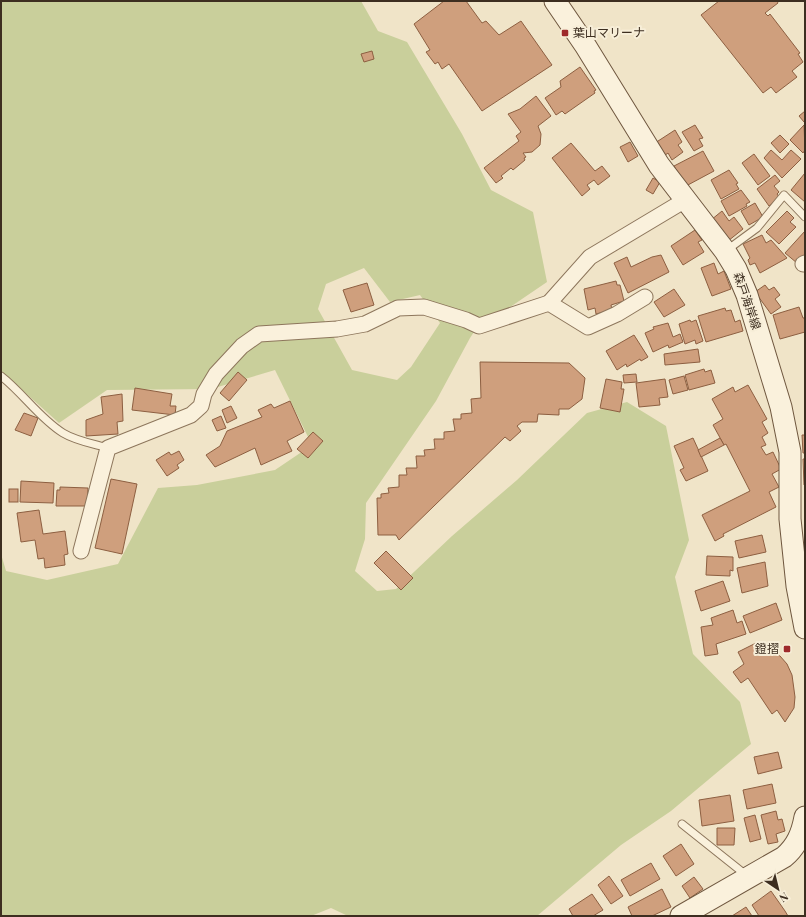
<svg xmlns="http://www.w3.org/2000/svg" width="806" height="917" font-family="'Playfair Display','Noto Sans JP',serif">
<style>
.green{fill:#c9cf9b;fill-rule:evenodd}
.building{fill:#cf9f7d;stroke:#8d5f41}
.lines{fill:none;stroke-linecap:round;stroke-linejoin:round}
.service-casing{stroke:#8d765c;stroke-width:9}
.minor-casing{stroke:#8d765c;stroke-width:17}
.secondary-casing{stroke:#6f573f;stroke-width:23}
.service{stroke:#faf1dc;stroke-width:7}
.minor{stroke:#faf1dc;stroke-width:15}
.secondary{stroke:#faf1dc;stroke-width:21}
.poi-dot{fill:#9e2a2b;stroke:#f7eed8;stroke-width:1.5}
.labels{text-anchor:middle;stroke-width:4;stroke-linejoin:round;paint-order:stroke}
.poi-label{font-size:12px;fill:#3d2e20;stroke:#f7eed8;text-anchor:start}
.street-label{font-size:12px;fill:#3d2e20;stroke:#f7eed8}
</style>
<rect width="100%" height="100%" fill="#f0e4c8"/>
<path class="green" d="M1,1H361L378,31L407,42L462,134L491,190L533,212L547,282L497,316L483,318L470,338L436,401L366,503L365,539L355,571L377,591L396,589L452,536L517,480L587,413L627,402L666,426L689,540L675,577L693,654L740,702L751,744L671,811L621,845L537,916H348L331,908L311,916H1V554L6,571L47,580L118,564L158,488L197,485L275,470L312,445L275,370L211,389L107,390L59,423L1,371ZM364,268L390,302L420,295L440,323L411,367L397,380L352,370L318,309L326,284Z"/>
<g class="building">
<path d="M444,1H466L482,23L486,21L499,35L521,21L552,65L482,111L449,64L442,69L438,62L435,64L426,52L430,50L414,24Z"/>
<path d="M719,1H777L778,3L765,13L768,16L770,14L800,53L798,54L803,62L792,71L797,77L776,93L771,87L763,93L701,15Z"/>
<path d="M372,51L374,59L364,62L361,54Z"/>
<path d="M580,67L596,90L594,91L595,93L565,114L562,111L556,115L545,98L561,87L560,81Z"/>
<path d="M536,96L551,116L538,126L541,134L540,145L532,152L523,153L526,157L524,158L525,160L513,170L511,168L501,176L503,178L496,183L484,168L519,141L516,136L521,132L508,114L520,109Z"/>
<path d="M805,111V121L804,122L799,116Z"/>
<path d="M695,125L703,138L699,139L703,146L694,151L682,132Z"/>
<path d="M804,125L805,150L803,153L790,140Z"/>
<path d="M675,130L682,142L678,145L683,152L672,160L668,153L664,156L655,143Z"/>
<path d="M780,135L789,144L780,153L771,143Z"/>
<path d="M630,142L638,156L628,162L620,147Z"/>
<path d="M571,143L595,171L602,166L610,176L598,185L594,180L587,185L590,189L582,196L552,158Z"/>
<path d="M771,150L782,160L791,150L801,159L782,178L764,158Z"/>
<path d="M703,151L714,171L686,186L674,166Z"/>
<path d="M754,154L770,176L758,185L742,163Z"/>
<path d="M729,170L738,183L736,184L739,189L721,199L711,180Z"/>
<path d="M805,173V202L791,190Z"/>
<path d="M775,175L780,181L774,186L779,192L777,194L780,198L769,206L757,189Z"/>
<path d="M653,178L660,182L653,194L646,190Z"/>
<path d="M741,190L750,202L746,204L747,206L729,216L721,201Z"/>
<path d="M755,203L763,217L749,225L741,211Z"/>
<path d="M722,211L729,221L734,217L743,229L728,241L711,220Z"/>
<path d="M787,211L794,218L790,222L796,227L779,244L766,232Z"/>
<path d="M695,230L702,240L698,242L704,252L683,265L671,246Z"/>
<path d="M805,231V254L797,263L785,253Z"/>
<path d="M762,235L766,243L771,240L787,258L760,273L755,263L750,265L748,260L750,258L743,244Z"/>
<path d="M661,255L669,272L628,293L614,263L627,257L631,267L652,257Z"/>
<path d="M714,263L718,274L724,271L731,289L712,296L701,268Z"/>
<path d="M616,281L617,285H620L624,301L611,305L612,310L596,314L595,308L588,310L584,289Z"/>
<path d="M367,283L374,305L351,312L343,290Z"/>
<path d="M765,285L769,290L774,287L780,295L775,299L781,307L771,314L755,292Z"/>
<path d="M674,289L685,305L664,317L654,302Z"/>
<path d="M799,307L803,318H805V332L780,339L773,315Z"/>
<path d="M725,308L726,311L731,310L735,322L740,320L743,331L706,342L698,316Z"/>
<path d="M690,320L691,322L696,320L703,341L696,344L695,340L685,344L679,324Z"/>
<path d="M668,323L673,337L680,334L683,342L669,348L668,345L653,352L645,333L654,329L653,327Z"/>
<path d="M634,335L648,357L641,361L640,359L627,367L626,364L617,370L606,351Z"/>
<path d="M698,349L700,362L665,365L664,354Z"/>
<path d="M480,362L569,363L585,378L582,399L569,409H559V415L538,414L537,422H522L517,426L521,431L510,441L505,437L399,540L396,535H378L377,498H381V494L389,493L388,488L399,487V475H407L406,468H417L416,456H425L424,450L435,449L434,439H444V432L455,431L453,419H461V414L472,413L471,399L481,398Z"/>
<path d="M704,369L705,372L711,370L715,383L689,390L685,375Z"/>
<path d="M238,372L247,380L229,401L220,393Z"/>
<path d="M636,374L637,382L624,383L623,375Z"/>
<path d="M684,376L688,390L673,394L669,380Z"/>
<path d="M606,379L622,382L621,389H624L620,412L600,408Z"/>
<path d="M665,379L668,397L659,398L660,405L639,407L636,383Z"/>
<path d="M748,385L767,419L762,422L768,433L762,437L766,445L761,447L766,455L773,452L781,469L772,474L779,487L769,492L776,507L723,534L724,536L715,541L702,515L750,491L726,444L724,445L713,425L723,419L712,399L733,387L735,392Z"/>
<path d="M135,388L172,394L170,406H176L175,415L132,410Z"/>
<path d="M122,394L123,421L117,422L118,434L86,436V420L103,414L101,397Z"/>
<path d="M290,401L304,432L287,441L292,451L261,465L255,448L215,467L206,455L220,446L227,431L262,417L258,410L271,404L274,408Z"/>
<path d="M231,406L237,418L227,423L222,410Z"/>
<path d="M24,413L38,418L31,436L15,430Z"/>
<path d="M221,416L226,428L217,431L212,420Z"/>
<path d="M313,432L323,441L308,458L297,449Z"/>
<path d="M802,435H805V453H803Z"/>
<path d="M693,438L708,471L686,481L680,470L684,468L674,446Z"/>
<path d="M720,438L724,445L701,457L698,450Z"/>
<path d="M179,451L184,460L177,465L179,468L167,476L156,460L169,452L171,455Z"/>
<path d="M803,459H805V485H804Z"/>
<path d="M111,479L137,484L122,554L95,548Z"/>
<path d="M21,481L54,483L53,503L20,502Z"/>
<path d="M60,487L88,488L87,506H56L57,490H60Z"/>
<rect x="9" y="489" width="9" height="13"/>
<path d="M39,510L43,534L65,531L68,554L64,555L65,565L45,568L44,558L38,559L35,540L21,542L17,513Z"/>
<path d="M762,535L766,552L739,558L735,541Z"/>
<path d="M386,551L413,578L401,590L374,563Z"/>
<path d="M707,556L733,557V571L730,570V576L706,575Z"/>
<path d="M765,562L768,586L742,593L737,568Z"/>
<path d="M723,581L730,601L701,611L695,591Z"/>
<path d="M776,603L782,620L750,633L743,616Z"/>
<path d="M733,610L737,623L742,621L746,634L716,644L718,654L705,656L701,627L713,625L711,618Z"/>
<path d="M756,643L763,644L780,656L787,664L792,675L795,697L794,708L785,722L777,710L772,714L748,678L741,683L733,672L744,664L738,652Z"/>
<path d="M778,752L782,768L758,774L754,757Z"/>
<path d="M772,784L776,803L747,809L743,790Z"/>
<path d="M730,795L734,821L702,826L699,800Z"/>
<path d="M776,811L778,820L782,819L785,831L776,834L778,842L768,844L761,815Z"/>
<path d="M755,815L761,839L750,842L744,818Z"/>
<path d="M717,828H735L734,845H717Z"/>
<path d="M681,844L694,864L676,876L663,856Z"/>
<path d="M651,863L660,879L630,896L621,880Z"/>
<path d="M609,876L623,896L611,904L598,885Z"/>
<path d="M694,877L703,889L690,898L682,886Z"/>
<path d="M662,889L671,907L652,916H632L628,907Z"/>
<path d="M771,891L785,911L788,916H759L752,905Z"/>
<path d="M592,894L603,910L593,916H573L569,909Z"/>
<path d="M746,907L752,916H732Z"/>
</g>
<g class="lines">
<g class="service-casing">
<g id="service">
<path d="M727,250L757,228L784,195L805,217"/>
<path d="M1,376C23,393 39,418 63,433C76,441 94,444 108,448"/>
<path d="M682,824L746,875"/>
</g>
</g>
<g class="minor-casing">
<g id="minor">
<path d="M803,264L805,263"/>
<path d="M549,303L590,257L687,199"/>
<path d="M81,551L108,448L191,415L201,406L204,394L216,374L242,346L259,334L337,329L365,324L398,308L424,307L466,320L479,326L549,303L588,327L617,314L645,297"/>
</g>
</g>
<g class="secondary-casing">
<g id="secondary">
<path d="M555,1L585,45L659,165L725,251L736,269L747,295L781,407L790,452V519L797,586L805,628"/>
<path d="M681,916L784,857C797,846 802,833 805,817"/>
</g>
</g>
<use href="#service" class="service"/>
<use href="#minor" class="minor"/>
<use href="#secondary" class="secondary"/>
</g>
<g class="poi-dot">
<rect x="561" y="29" width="8" height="8" rx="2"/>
<rect x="783" y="645" width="8" height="8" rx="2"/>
</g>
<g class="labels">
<g class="poi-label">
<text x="573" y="37">葉山マリーナ</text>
<text x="779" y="653" text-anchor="end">鐙摺</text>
</g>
<g class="street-label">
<text transform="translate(747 301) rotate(71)" y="4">森戸海岸線</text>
</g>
</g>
<rect width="806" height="917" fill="none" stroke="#3d2e20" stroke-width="4"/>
<g transform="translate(778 889) rotate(145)" stroke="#f7eed8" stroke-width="3" paint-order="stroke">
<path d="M0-3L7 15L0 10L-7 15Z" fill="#3d2e20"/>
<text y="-6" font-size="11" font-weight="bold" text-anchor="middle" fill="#3d2e20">N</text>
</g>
</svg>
